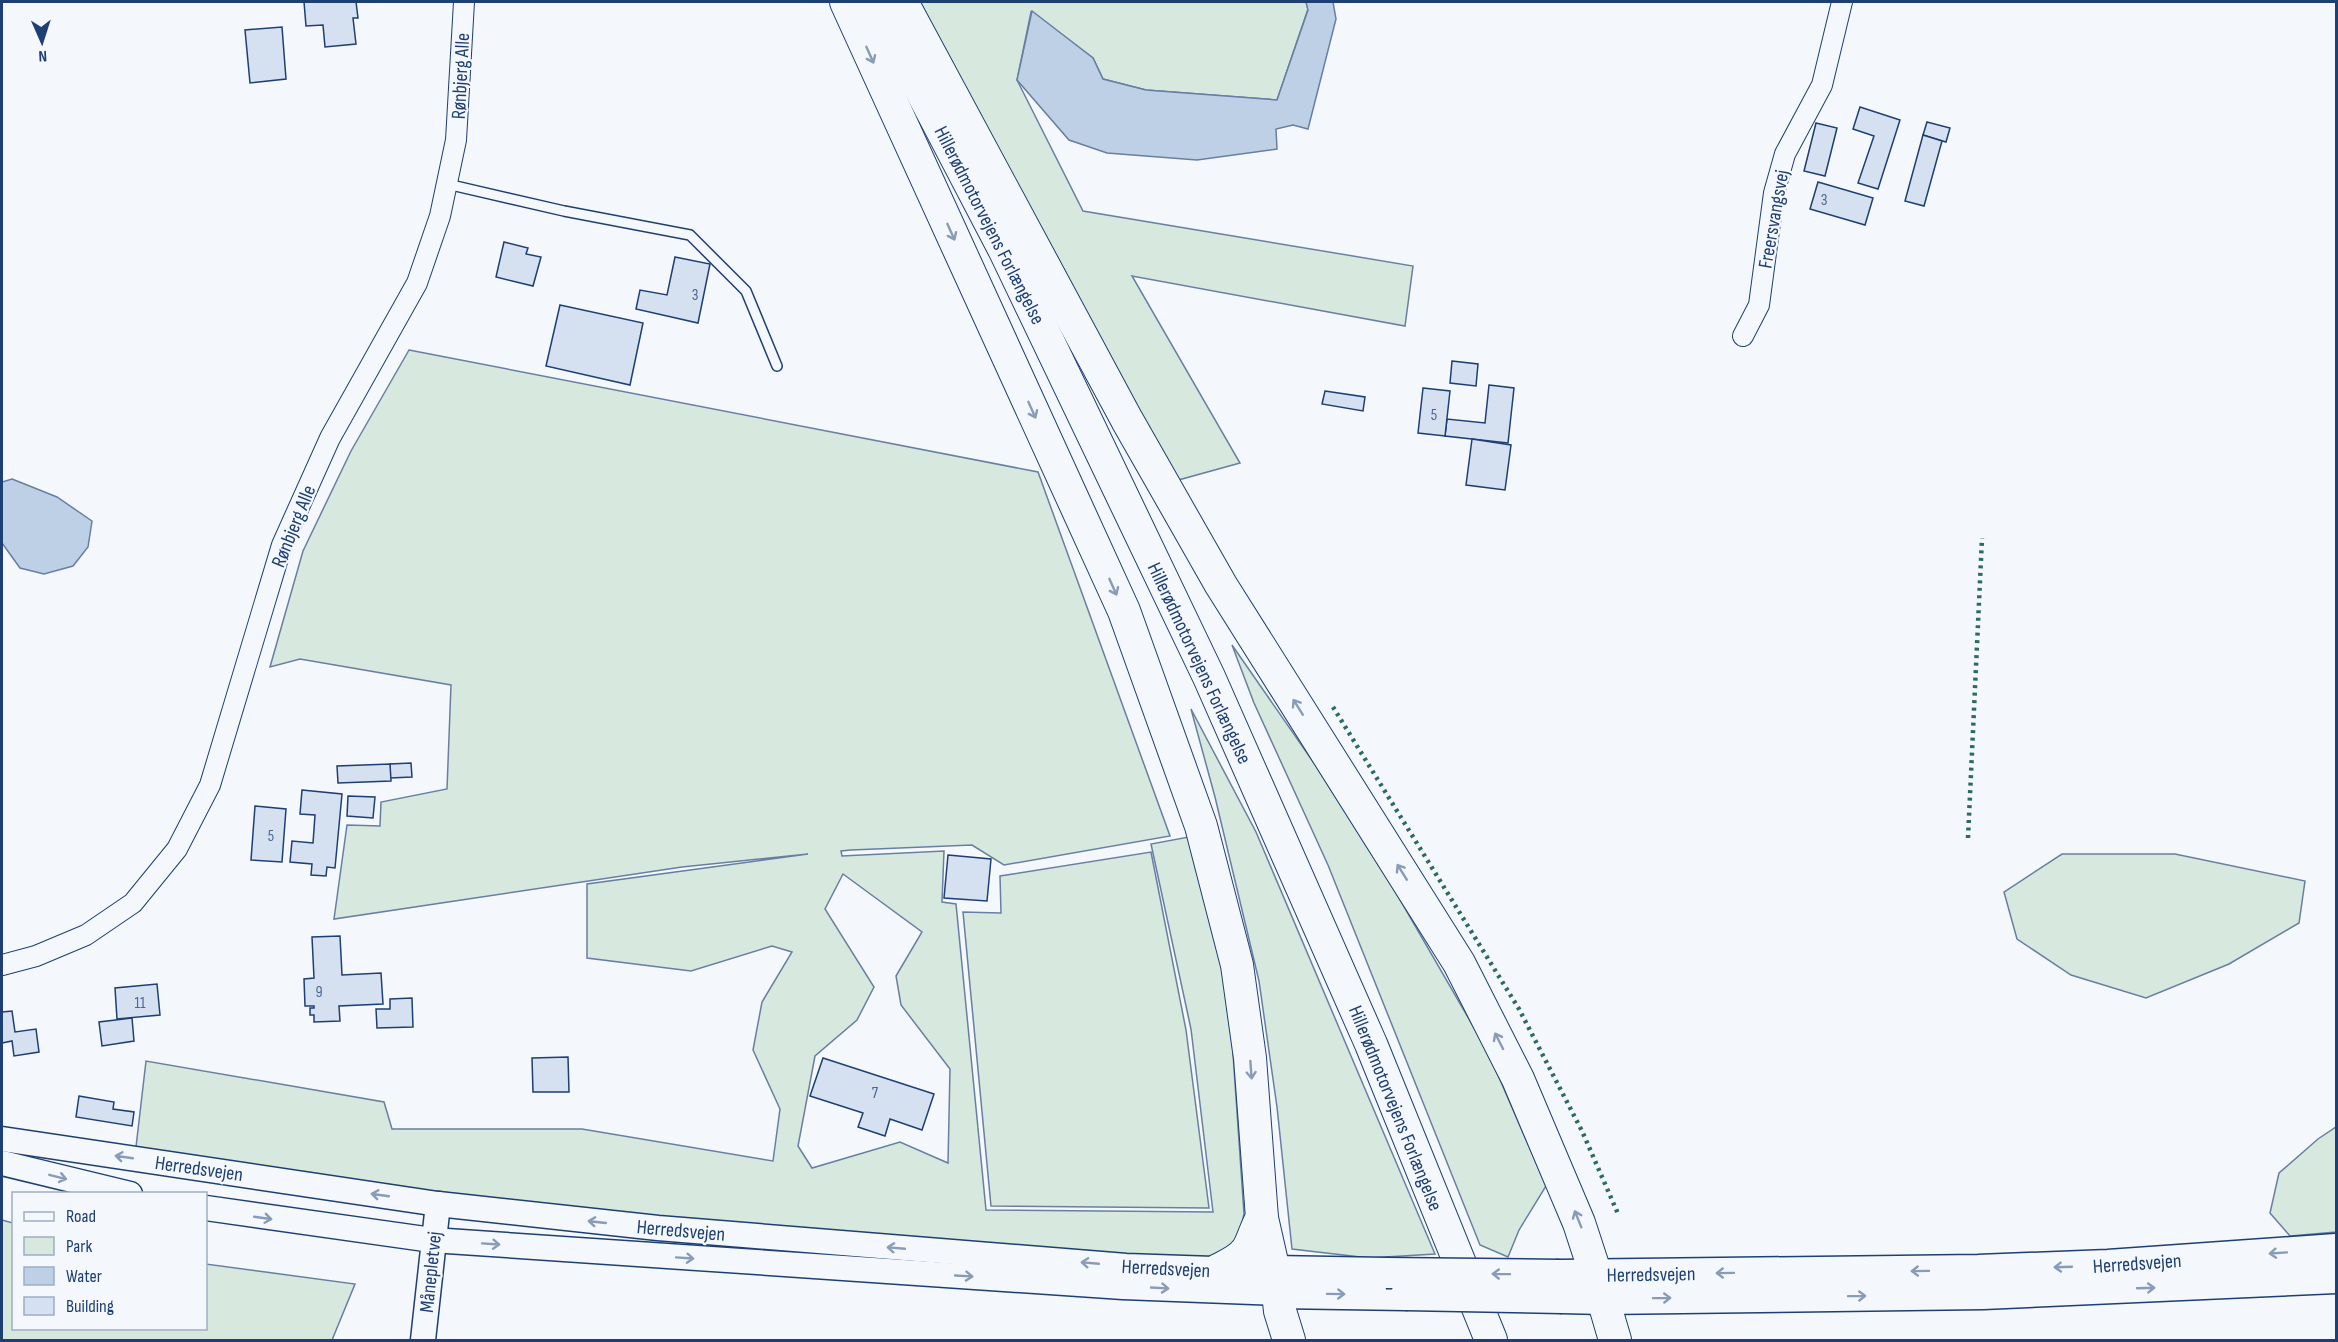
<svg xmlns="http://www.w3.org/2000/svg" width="2338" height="1342" font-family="'Sofia Sans Condensed',sans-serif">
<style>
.green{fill:#d7e8df;stroke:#687fa3;stroke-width:1.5;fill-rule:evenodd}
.water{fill:#bed0e5;stroke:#687fa3;stroke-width:1.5}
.building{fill:#d5e0f0;stroke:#1d3f73;stroke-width:1.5}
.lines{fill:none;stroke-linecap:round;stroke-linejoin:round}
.service-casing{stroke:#1d3f73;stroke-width:12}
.minor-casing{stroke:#1d3f73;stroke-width:22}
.tertiary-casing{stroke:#1d3f73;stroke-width:27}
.primary-casing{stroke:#1d3f73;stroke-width:33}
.trunk-casing{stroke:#1d3f73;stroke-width:34}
.service{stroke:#f4f7fb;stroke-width:9}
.minor{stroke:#f4f7fb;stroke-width:20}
.tertiary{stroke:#f4f7fb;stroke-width:24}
.primary{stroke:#f4f7fb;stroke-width:30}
.trunk{stroke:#f4f7fb;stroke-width:32}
.primary-bridge-casing{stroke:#1d3f73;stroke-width:33;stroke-linecap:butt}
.primary-bridge{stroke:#f4f7fb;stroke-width:30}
.hedge{stroke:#2c6c60;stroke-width:4.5;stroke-dasharray:3 4.5;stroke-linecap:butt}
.oneway{stroke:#889bb7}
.labels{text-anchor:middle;stroke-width:4.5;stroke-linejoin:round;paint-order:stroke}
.number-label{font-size:16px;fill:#4b6792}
.street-label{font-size:20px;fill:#1d3f73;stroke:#f4f7fb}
</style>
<rect width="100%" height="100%" fill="#f4f7fb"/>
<g class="green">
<path d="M909,2H1306L1308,9L1277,100L1146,90L1103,79L1093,58L1031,12L1017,80L1083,211L1413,266L1405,326L1132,276L1240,463L1171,482Z"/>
<path d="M409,350L1038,472L1170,836L1004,865L972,845L851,850L841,851L842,856L944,851L942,902L956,904L986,1210L1213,1212L1191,1029L1151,844L1194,836L1229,995L1244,1214L1239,1237L1217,1257L1162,1261L971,1248L579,1208L388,1186L136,1147L146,1061L384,1102L392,1129H582L773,1161L780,1109L753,1050L762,1002L792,952L772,946L691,971L587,958V884L808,854L682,867L334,919L347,825L380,826L381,802L447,789L451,685L300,659L270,667L303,551L351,451ZM843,874L922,932L896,976L901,1005L950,1069L948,1163L900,1142L812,1168L798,1146L815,1056L857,1020L874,987L825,909Z"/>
<path d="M1232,645L1316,766L1395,891L1488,1052L1546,1186L1519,1230L1508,1257L1480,1245L1328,865L1254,703Z"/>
<path d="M1191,709L1256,832L1435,1254L1369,1258L1292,1249L1277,1107L1259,981L1215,797Z"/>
<path d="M1151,852L1186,1030L1209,1208L991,1206L963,912L1001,913L1000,876Z"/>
<path d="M2062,854H2175L2305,881L2299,923L2229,964L2146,998L2071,975L2017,939L2004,892Z"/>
<path d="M2336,1127V1232L2290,1236L2270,1213L2279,1173L2318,1139Z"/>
<path d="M2,1220L13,1223L14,1328H206V1264L355,1284L332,1340H2Z"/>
</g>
<g class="water">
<path d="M1306,2H1333L1336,19L1308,129L1293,125L1276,129L1277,149L1197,160L1107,153L1069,140L1017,80L1032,11L1093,58L1103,79L1146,90L1277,100L1308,10Z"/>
<path d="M12,479L57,497L92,521L88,547L73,566L44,574L20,568L2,543V482Z"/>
</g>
<g class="building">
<path d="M304,2H356L358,18H353L356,44L325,47L323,25L306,26Z"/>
<path d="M282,27L286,79L250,83L245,30Z"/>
<path d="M1860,107L1900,120L1878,189L1858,183L1874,136L1853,129Z"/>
<path d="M1927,122L1950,128L1946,142L1923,135Z"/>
<path d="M1816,123L1837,128L1825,176L1804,171Z"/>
<path d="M1923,135L1942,141L1924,206L1905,201Z"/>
<path d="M1818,182L1873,198L1865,225L1810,209Z"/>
<path d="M504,242L528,248L526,254L541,257L533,286L496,277Z"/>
<path d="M675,257L710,264L698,323L636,309L640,290L667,295Z"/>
<path d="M560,305L643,323L630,385L546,366Z"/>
<path d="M1452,361L1478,364L1476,386L1450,383Z"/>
<path d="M1489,385L1514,388L1508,443L1445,436L1447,419L1485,423Z"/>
<path d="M1423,388L1450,391L1445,436L1418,433Z"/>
<path d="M1325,391L1365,397L1363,411L1322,404Z"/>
<path d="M1472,439L1511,445L1505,490L1466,485Z"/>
<path d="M411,763L412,777L390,778V764Z"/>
<path d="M390,764L391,781L338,783L337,766Z"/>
<path d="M302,790L342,794L335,868L327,867L326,876L311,875L312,864L290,862L292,841L313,843L315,815L300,814Z"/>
<path d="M348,796L375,797L373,818L347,816Z"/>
<path d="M255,806L286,809L282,862L251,860Z"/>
<path d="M948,855L991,859L987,901L944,898Z"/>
<path d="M340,936L342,975L381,973L383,1004L339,1006L340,1021L314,1022V1015H310V1008H314V1006H305L304,979L314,978L312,937Z"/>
<path d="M157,984L160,1015L117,1019L115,988Z"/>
<path d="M412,998L413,1027L377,1028L376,1009H390V999Z"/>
<path d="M12,1011L15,1032L36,1029L39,1052L14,1056L12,1041L2,1043V1012Z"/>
<path d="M132,1018L134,1041L102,1046L99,1022Z"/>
<path d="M568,1057L569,1092H533L532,1058Z"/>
<path d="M823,1058L934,1094L922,1130L890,1119L885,1136L858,1127L863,1113L810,1096Z"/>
<path d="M79,1096L114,1102L113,1109L134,1112L132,1126L76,1117Z"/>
</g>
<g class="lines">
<g class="service-casing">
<path id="service" d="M447,184L564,211L690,235L746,291L777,366"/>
</g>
<g class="minor-casing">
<g id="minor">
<path d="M1743,336L1759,305L1774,193L1785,154L1822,85L1842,2"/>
<path d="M2,965L36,956L86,935L133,903L177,849L210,785L282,545L330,438L417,283L440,216L456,140L464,2"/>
</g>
</g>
<g class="tertiary-casing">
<g id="tertiary">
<path d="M2,1139L438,1204L658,1228L1126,1266L1274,1271"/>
<path d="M2,1163L130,1194"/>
<path d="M206,1208L432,1240L1123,1287L1278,1293"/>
<path d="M423,1340L438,1204"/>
</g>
</g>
<g class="primary-casing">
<g id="primary">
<path d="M1386,1273L1274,1271L1278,1293L1406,1295"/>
<path d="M1559,1275L1978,1270L2108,1265L2336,1249"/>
<path d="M1562,1298L1603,1299L1983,1294L2336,1278"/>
</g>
</g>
<g class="trunk-casing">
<g id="trunk">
<path d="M846,2L1124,611L1201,826L1237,965L1250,1058L1262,1218L1274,1271"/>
<path d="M875,2L1005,251L1209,677L1371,1044L1491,1340"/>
<path d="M902,2L1127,420L1221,585L1459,963L1518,1079L1579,1223L1596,1275"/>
<path d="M1218,1270C1228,1265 1240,1260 1247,1250C1252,1243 1256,1227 1262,1218"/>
<path d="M1278,1293L1280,1311L1289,1340"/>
<path d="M1603,1299L1615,1340"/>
</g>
</g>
<use href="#service" class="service"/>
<use href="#minor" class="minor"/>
<use href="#tertiary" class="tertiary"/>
<use href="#primary" class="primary"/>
<use href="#trunk" class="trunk"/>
<g class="primary-bridge-casing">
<g id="primary-bridge">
<path d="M1386,1273L1559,1275"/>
<path d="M1406,1295L1562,1298"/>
</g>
</g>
<use href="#primary-bridge" class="primary-bridge"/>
<g class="hedge">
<path d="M1333,707L1519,1009L1582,1131L1619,1216"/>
<path d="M1968,838L1982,538"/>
</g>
</g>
<defs><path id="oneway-shaft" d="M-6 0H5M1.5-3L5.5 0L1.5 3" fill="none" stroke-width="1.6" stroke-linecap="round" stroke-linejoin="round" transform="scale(1.5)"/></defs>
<g class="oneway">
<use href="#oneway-shaft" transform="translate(870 55) rotate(66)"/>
<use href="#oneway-shaft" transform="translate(951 232) rotate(66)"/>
<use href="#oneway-shaft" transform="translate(1032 410) rotate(66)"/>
<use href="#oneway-shaft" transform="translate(1113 587) rotate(66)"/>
<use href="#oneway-shaft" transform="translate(1298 707) rotate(-122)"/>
<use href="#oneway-shaft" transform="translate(1402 872) rotate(-122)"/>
<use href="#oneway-shaft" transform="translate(1499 1041) rotate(-117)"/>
<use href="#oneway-shaft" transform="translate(1251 1070) rotate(86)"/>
<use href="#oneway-shaft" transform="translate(124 1157) rotate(-172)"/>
<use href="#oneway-shaft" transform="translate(58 1177) rotate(14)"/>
<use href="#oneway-shaft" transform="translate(380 1195) rotate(-172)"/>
<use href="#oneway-shaft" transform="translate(263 1218) rotate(8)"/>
<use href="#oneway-shaft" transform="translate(1578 1219) rotate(-112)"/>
<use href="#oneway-shaft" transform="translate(597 1222) rotate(-174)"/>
<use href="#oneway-shaft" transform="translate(491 1244) rotate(4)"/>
<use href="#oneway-shaft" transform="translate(896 1248) rotate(-175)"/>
<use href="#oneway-shaft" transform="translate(2278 1253) rotate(176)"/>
<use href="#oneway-shaft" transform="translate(685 1258) rotate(4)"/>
<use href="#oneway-shaft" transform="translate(1090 1263) rotate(-175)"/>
<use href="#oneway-shaft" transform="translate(2063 1267) rotate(178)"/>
<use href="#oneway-shaft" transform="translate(1920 1271) rotate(179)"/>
<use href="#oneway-shaft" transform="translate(1725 1273) rotate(179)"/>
<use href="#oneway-shaft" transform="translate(1501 1274) rotate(-179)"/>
<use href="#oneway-shaft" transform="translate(964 1276) rotate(3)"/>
<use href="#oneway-shaft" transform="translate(1160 1288) rotate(3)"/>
<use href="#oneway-shaft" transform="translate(2146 1288) rotate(-2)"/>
<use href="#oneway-shaft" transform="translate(1336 1294) rotate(1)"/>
<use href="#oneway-shaft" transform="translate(1857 1296) rotate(-1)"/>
<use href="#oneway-shaft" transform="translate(1662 1298) rotate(-1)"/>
</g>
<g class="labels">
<g class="number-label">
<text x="1824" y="205">3</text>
<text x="695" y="300">3</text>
<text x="1434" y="420">5</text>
<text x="271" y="841">5</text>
<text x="319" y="997">9</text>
<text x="140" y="1008">11</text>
<text x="875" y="1098">7</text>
</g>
<g class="street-label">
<text transform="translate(460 76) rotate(-87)" y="7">Rønbjerg Alle</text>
<text transform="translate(1773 219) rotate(-80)" y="7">Freersvangsvej</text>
<text transform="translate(990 225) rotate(63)" y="7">Hillerødmotorvejens Forlængelse</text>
<text transform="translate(293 526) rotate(-68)" y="7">Rønbjerg Alle</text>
<text transform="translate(1200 663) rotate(65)" y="7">Hillerødmotorvejens Forlængelse</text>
<text transform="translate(1396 1108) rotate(68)" y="7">Hillerødmotorvejens Forlængelse</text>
<text transform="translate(199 1168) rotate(8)" y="7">Herredsvejen</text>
<text transform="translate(681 1230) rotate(5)" y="7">Herredsvejen</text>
<text transform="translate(2137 1263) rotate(-4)" y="7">Herredsvejen</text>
<text transform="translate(1166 1268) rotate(3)" y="7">Herredsvejen</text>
<text transform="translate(430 1272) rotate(-84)" y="7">Månepletvej</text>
<text transform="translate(1651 1274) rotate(-1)" y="7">Herredsvejen</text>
</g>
</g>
<rect width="2338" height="1342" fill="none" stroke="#1d3f73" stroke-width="6"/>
<rect x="12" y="1192" width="195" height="138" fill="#f4f7fb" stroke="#9eadc5" stroke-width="1.5"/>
<rect x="24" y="1212" width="30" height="9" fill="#f4f7fb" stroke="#9eadc5" stroke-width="1.5"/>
<text x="66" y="1222" font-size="18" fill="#1d3f73">Road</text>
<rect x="24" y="1237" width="30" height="18" fill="#d7e8df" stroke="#9eadc5" stroke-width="1.5"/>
<text x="66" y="1252" font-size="18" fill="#1d3f73">Park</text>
<rect x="24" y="1267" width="30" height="18" fill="#bed0e5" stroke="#9eadc5" stroke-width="1.5"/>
<text x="66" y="1282" font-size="18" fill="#1d3f73">Water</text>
<rect x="24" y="1297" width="30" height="18" fill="#d5e0f0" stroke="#9eadc5" stroke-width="1.5"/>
<text x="66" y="1312" font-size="18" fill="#1d3f73">Building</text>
<g transform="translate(42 42) rotate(177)" stroke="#f4f7fb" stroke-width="4.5" paint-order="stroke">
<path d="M0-4.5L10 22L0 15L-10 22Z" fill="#1d3f73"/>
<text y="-9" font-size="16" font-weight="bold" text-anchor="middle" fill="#1d3f73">N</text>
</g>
</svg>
